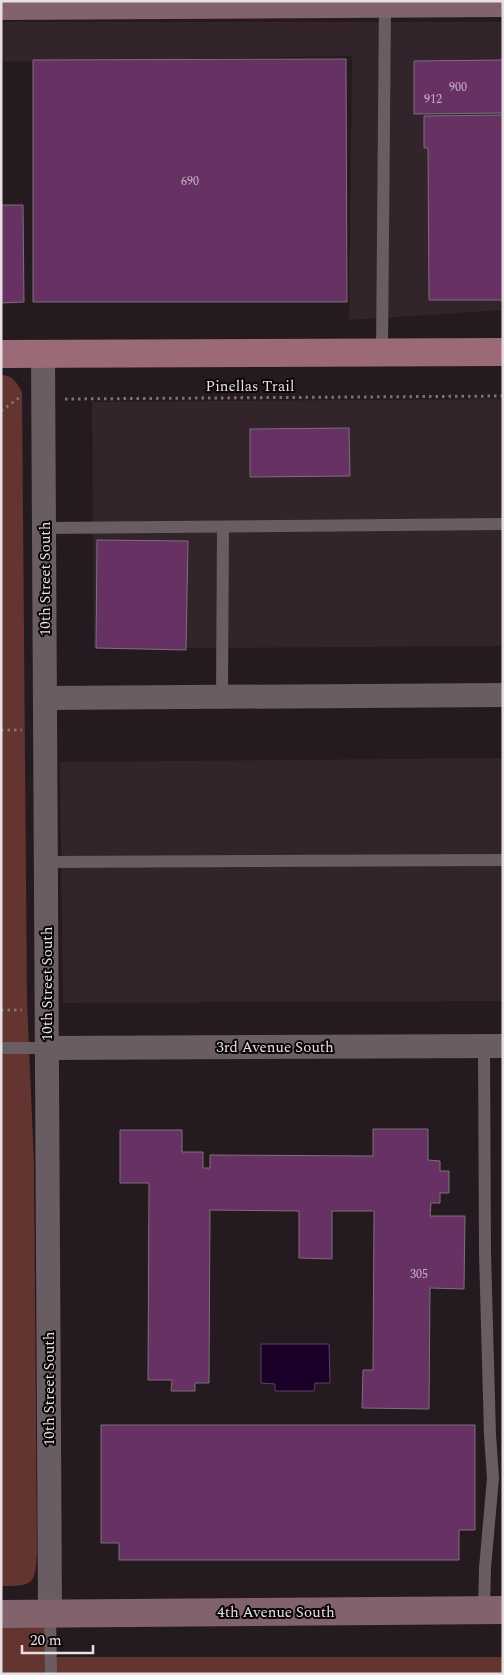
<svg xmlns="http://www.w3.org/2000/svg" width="504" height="1675" font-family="Spectral,serif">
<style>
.built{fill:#33232b}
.green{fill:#633430}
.water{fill:#1a0029;stroke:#584360}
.building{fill:#673164;stroke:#7b717a}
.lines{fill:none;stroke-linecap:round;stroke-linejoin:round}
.path{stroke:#7b7176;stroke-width:3;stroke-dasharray:2.5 4;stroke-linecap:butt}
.lane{stroke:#695c62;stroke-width:12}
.street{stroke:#695c62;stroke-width:24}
.secondary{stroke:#82636c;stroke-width:28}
.primary{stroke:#9c6a76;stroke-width:28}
.labels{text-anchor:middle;stroke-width:4;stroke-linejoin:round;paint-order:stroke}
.number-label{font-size:12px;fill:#c7b4c2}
.street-label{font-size:15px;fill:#e7dfe2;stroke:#0b0709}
</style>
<rect width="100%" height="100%" fill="#251a20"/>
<g class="built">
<path d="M1,22H503V310L349,320L352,56L1,62Z"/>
<path d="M503,399V646L94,649L92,402Z"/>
<path d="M503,758V1001L63,1003L60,762Z"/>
</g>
<g class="green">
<path d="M1,375C13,375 17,383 22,392L27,1001L34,1163L37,1552C35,1585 34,1586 1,1586Z"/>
<path d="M1,1627H54L55,1657H503V1674H1Z"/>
</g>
<path class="water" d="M261,1344H329L330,1383H315L314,1391H275V1384L261,1383Z"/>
<g class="building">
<path d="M346,59L347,302H33V60Z"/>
<path d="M503,60V113L414,114V61Z"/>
<path d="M503,115V300H429L428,148H424V116Z"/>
<path d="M1,205H23L24,302L1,303Z"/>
<path d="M349,428L350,476L250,477V429Z"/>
<path d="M97,540L188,541L186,650L96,648Z"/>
<path d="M373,1129H428V1160L440,1161V1171H449V1193H440V1203H431L430,1216H465L464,1289L430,1288L429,1409L362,1408L363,1370H373L374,1211H332V1259L299,1258V1211L210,1210L209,1383H195V1391H171L172,1380H148L149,1183H120V1130H182V1152H203V1168H210V1155L373,1156Z"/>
<path d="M101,1425H475V1530H459V1560H119V1543H101Z"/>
</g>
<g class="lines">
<g class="path">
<path d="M65,399L503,396"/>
<path d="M1,411L19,398"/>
<path d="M1,730H22"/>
<path d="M1,1010H22"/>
</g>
<g class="lane">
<path d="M382,352L385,4"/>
<path d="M44,528L503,524"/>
<path d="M222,697L223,527"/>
<path d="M46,862L503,860"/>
<path d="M1,1048H47"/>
<path d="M484,1611L485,1568L493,1478L490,1435L485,1253L484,1046"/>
<path d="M50,1613L51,1674"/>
</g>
<g class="street">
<path d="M43,354L50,1613"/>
<path d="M45,698L503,695"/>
<path d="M47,1048L503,1046"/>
</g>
<g class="secondary">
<path d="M1,6L503,3"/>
<path d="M1,1614L503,1610"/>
</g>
<path class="primary" d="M1,354L503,352"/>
</g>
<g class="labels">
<g class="number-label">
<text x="458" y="91">900</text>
<text x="433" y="103">912</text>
<text x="190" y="185">690</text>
<text x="419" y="1278">305</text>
</g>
<g class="street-label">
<text x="250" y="391">Pinellas Trail</text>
<text transform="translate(45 579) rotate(-90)" y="5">10th Street South</text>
<text transform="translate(47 984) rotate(-90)" y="5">10th Street South</text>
<text x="275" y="1052">3rd Avenue South</text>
<text transform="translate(49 1389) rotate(-90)" y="5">10th Street South</text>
<text x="276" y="1617">4th Avenue South</text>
</g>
</g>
<rect width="504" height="1675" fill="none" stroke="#e7dfe2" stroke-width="5"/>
<path d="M22 1645v8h71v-8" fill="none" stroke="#e7dfe2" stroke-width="2.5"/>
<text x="30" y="1645" font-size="15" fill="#e7dfe2" stroke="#0b0709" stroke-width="4" paint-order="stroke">20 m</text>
</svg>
